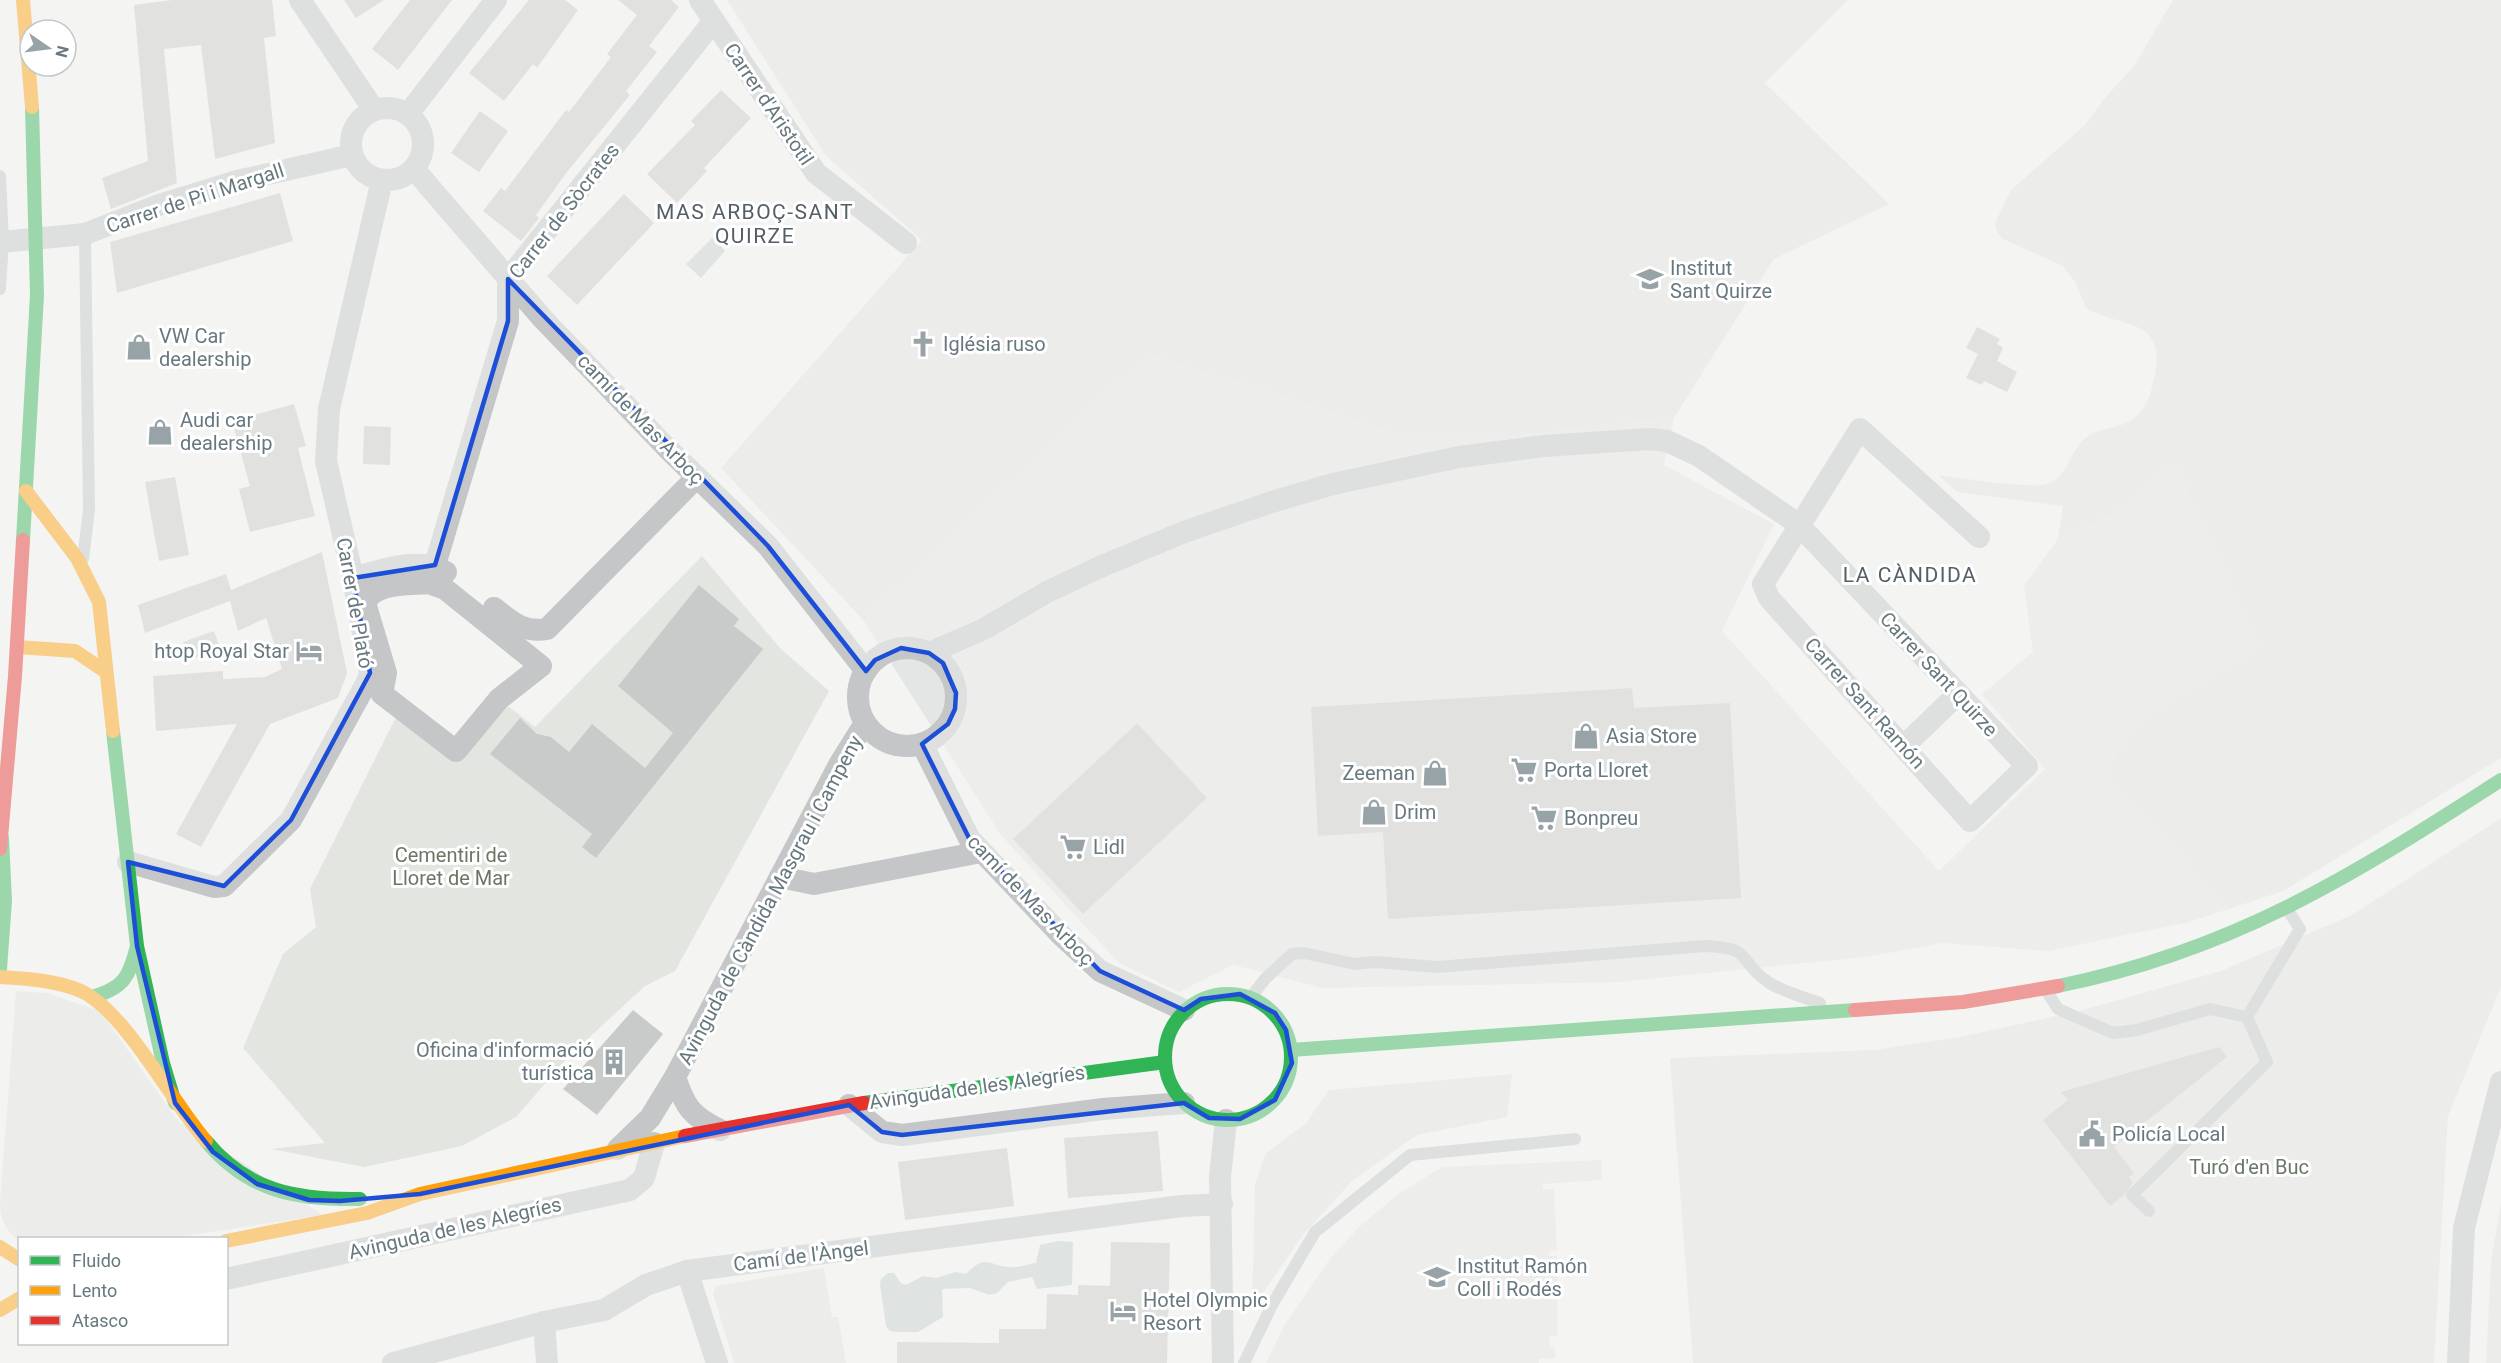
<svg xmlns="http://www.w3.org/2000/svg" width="2501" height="1363" font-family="Roboto,sans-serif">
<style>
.built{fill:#e4e5e5}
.green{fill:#e3e5e0}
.water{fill:#c6d0d1}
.building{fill:#c9cbcb}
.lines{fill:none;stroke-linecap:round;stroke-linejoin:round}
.lane{stroke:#c4c6c7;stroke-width:12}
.street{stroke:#c4c6c7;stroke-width:22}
.fast{stroke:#30b455;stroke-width:14}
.slow{stroke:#ff9f0a;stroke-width:14}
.jam{stroke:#e5322d;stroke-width:14}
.marked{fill:none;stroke:#1d4ed8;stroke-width:4.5;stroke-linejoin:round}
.labels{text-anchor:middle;stroke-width:6;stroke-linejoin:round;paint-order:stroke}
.street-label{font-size:20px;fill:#67787f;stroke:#fff}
.poi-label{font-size:20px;fill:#67787f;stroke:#fff;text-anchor:start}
.park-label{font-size:20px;fill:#6b7765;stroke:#fff}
.neighbourhood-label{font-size:21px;letter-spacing:1.5px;fill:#546065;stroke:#fff}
</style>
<rect width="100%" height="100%" fill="#f4f4f3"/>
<g class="built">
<path d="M1150,355L1395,433L1517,436L1674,418L1664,465L1774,524L1722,631L1939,871L2045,769L1982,694L2033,652L2024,585L2058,539L2116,514L2174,464L2259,647L2138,718L2101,779L2229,909L2189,922L2049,951L1941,943L1873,956L1620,982L1323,988L1233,965L1179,992L1118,962L1001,835L864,621Z"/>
<path d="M1601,1160L1602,1180L1543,1184V1189H1554L1557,1251H1549V1256H1557L1558,1294L1549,1295L1550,1300L1557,1299L1558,1336L1549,1337L1550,1347H1555V1358L1539,1359V1363H1266L1284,1326L1329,1260L1359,1227L1397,1195L1442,1167Z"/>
</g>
<g class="green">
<path d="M727,0H1848L1765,83L1889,204L1774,259L1674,418L1517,436L1395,433L1150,355L864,621L721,468L922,240L826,156Z"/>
<path d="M2173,0H2501V758L2283,891L2229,909L2101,779L2138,718L2258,647L2174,464L2116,514L2058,539L2063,506L1957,492L1938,475C1960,478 2031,489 2047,484C2069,477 2070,448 2088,436C2100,427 2117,429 2130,421C2144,412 2150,398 2153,383C2170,316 2124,330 2086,308L2075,282L2063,266L2003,239L1997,232L1995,223L2011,190L2085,125L2103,100L2134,66Z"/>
<path d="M702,556L781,649L829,691L675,971L645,986L569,1056L516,1117L462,1146L364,1167L271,1149L325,1143L243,1048L283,954L316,927L310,889L400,709L456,750L499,699L535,727Z"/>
<path d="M2501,818V987L2448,1116L2434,1363H1693L1670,1058L1874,1050L1965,1036L2079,1011L2221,971L2352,915Z"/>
<path d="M16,991L47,993L100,1011L179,1122L323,1215L172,1238L19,1240C5,1231 0,1218 0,1202Z"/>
<path d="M1512,1074L1507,1117L1417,1135L1352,1181L1303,1235L1252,1309L1255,1184L1266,1153L1306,1123L1329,1090Z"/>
<path d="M2501,1204V1363H2486L2491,1262Z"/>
<path d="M824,1268L832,1317H838L846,1363H734L713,1294L716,1286Z"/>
</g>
<g class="water">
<path d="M713,237L725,251L701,278L686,264Z"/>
<path d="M214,631L220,648L189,660L183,642Z"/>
<path d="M1058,1241L1073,1242L1072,1285L1037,1289L1032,1277L1008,1282L997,1293L989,1295L970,1288L942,1289L943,1317L918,1332H897L890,1331L886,1326L880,1285L881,1279L888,1273H894L901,1283L906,1285L923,1276L936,1278L956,1272L966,1274C987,1252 989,1267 1011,1267C1018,1268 1028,1264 1036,1263L1040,1245Z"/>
</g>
<g class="building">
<path d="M172,0H272L276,36L264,38L275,143L215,159L201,45L164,49L177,183L111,209L102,178L148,161L134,5Z"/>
<path d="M344,0H384L356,18Z"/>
<path d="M410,0H452L398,70L372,49Z"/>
<path d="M529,0H565L578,10L537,68L533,64L504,101L469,73Z"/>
<path d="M618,0H671L679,7L649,46L657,52L626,91L630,95L567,172L536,215L539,218L521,241L483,211L501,188L505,191L566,110L569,112L611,57L607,54L637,15Z"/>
<path d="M721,90L751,118L704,168L707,171L677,203L647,174L695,125L691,121Z"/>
<path d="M480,111L508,131L479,172L451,153Z"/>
<path d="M280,193L293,241L117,293L110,242Z"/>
<path d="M624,194L654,223L577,305L547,276Z"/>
<path d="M1977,327L2000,339L1997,344L2003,348L1997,361L2017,372L2007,392L1984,381L1982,385L1966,378L1978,354L1966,348Z"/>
<path d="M294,404L306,446L298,448L315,516L250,532L239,489L250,486L232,421Z"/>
<path d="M364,426L391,427L390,465L363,464Z"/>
<path d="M175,477L189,555L159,561L145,482Z"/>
<path d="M322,552L347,673L338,698L270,724L201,847L176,834L237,724L156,731L153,676L223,671V679L265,677L282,669L266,618L238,631L230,601L145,633L138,605L226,574L231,590Z"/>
<path d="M699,585L739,619L734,626L763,649L596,858L582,847L592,834L490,754L520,718L537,734L551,737L569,752L592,724L645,768L673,733L618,686Z"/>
<path d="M1632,688L1634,708L1730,703L1741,898L1388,919L1383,832L1318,836L1311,707Z"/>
<path d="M1137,723L1207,798L1083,914L1013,839Z"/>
<path d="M633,1010L663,1034L597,1115L563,1089Z"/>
<path d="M2219,1047L2227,1057L2114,1147L2134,1173L2129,1177L2133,1183L2124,1195L2110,1206L2043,1120L2068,1100L2061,1092Z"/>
<path d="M1158,1131L1163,1191L1068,1198L1064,1138Z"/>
<path d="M1007,1148L1014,1206L905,1220L898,1162Z"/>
<path d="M1111,1242L1170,1243L1167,1363H897V1342L999,1343V1329H1046L1047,1294L1078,1295V1285L1110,1286Z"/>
</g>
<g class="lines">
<g class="lane">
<path d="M0,176L3,241L0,289"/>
<path d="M83,559L89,510L85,234"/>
<path d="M2046,990L2058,1009L2113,1033L2137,1030L2210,1009L2247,1017L2300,929L2287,909"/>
<path d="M1251,997L1265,979L1292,954L1304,953L1355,964L1375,962L1437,967L1706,946C1755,948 1737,961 1768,982C1783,992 1803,997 1820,1003"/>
<path d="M2149,1211L2132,1195L2267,1062L2247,1017"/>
<path d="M1244,1363L1272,1305L1315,1232L1410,1155L1575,1139"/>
</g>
<g class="street">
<path d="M300,0L374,110"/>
<path d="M700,0L816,173L906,243"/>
<circle cx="387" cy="144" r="36"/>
<path d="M408,114L496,0"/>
<path d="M414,169L543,319L666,447L768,546L866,671"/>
<path d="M0,242L85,234L159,205L237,181L352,155"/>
<path d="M435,565L508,321V279L713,22"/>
<path d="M353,578C381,570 420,556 446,572"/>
<path d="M428,583L445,589L541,666L499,699L456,751L382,694L386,673L365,603C374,582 408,585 428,583Z"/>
<path d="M494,608C512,622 523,633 547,629L697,477"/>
<circle cx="907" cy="697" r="49"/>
<path d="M929,653L984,629L1047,592L1100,567L1184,532L1272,502L1333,484L1459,457L1544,446L1649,439L1667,441L1699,456L1798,524L2027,766L1970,821L1769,598L1763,584L1860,429L1979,537"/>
<path d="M922,744L969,838L1062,936L1100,971L1184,1010"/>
<path d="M1904,746L1958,694"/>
<path d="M128,862L214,887L224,886L291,820L367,682L370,673L353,578L326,461L329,409L382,180"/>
<path d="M780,877L814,884L981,852"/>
<path d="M675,1077C685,1107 691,1116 720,1130"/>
<path d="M849,1105L882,1132L902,1135L1103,1109L1184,1103"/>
<path d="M618,1149L650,1118L675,1077L840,763L865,723"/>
<path d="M687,1271L717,1363"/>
<path d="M226,1279L630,1190L644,1178L654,1143"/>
<path d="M544,1322L547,1363"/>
<path d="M393,1363L544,1322L604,1310L646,1285L687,1271L1182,1206L1222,1204"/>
<path d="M1223,1363L1220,1177L1226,1120"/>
<path d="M2458,1363L2464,1228L2501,1082"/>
</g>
<g class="fast">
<path d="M23,540L37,295L32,107"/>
<path d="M113,731L137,946L163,1063L175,1103"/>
<path d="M0,969L5,901L2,838"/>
<path d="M2058,986C2233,951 2354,875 2501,780"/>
<circle cx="1228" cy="1057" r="63"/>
<path d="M92,997C124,988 129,977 137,946"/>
<path d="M1291,1050L1855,1010"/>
<path d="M864,1103L1165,1062"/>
<path d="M206,1141C248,1192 297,1200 360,1199"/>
</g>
<g class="slow">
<path d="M23,0L32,107"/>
<path d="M26,491L77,558L99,602L113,731"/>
<path d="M17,647L75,651L106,672"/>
<path d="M0,977C27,979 56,980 81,991C126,1012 171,1101 206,1141"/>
<path d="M226,1241L367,1213L420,1194L685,1136"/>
<path d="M0,1247L20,1260"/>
<path d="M0,1310L20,1298"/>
</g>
<g class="jam">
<path d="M0,849L15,676L23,540"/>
<path d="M1855,1010L1963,1002L2058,986"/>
<path d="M685,1136L864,1103"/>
</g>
</g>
<path d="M0 0H2501V1363H0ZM508,279L768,546L866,671L875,660L901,648L929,653L943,663L956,693L955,709L948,724L922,744L969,838L1100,971L1184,1010L1201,999L1240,994L1275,1013L1286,1030L1292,1063L1275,1100L1240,1119L1209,1118L1184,1103L902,1135L882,1132L849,1105L420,1194L340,1201L309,1200L257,1184L213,1152L175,1103L137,946L128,862L224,886L291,820L370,673L353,578L435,565L508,321Z" fill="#f4f4f3" fill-opacity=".55" fill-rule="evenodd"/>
<path class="marked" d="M508,279L768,546L866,671L875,660L901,648L929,653L943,663L956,693L955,709L948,724L922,744L969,838L1100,971L1184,1010L1201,999L1240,994L1275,1013L1286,1030L1292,1063L1275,1100L1240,1119L1209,1118L1184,1103L902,1135L882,1132L849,1105L420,1194L340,1201L309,1200L257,1184L213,1152L175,1103L137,946L128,862L224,886L291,820L370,673L353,578L435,565L508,321Z"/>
<defs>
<g id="school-bare" transform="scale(2.07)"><path d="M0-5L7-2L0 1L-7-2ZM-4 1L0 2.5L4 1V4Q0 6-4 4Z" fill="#98a3a8" stroke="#fff" stroke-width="2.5" paint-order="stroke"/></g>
<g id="church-bare" transform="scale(2.07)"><path d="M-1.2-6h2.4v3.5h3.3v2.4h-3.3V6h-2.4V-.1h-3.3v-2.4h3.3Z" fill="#98a3a8" stroke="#fff" stroke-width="2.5" paint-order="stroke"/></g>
<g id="shop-bare" transform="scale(2.07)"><path d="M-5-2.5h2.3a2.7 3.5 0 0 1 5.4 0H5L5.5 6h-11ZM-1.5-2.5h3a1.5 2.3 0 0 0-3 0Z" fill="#98a3a8" stroke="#fff" stroke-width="2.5" paint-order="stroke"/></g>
<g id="hotel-bare" transform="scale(2.07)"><path d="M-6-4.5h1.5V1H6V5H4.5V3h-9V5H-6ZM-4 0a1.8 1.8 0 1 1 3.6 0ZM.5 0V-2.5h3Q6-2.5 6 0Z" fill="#98a3a8" stroke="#fff" stroke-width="2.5" paint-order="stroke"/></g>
<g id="supermarket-bare" transform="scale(2.07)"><path d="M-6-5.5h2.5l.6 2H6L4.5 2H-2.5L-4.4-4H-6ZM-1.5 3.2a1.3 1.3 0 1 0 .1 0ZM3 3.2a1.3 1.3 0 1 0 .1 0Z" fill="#98a3a8" stroke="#fff" stroke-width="2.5" paint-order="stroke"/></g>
<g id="building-bare" transform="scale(2.07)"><path d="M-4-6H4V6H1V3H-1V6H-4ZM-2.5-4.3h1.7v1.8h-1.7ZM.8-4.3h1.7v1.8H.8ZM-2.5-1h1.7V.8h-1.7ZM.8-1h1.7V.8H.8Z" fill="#98a3a8" stroke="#fff" stroke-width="2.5" paint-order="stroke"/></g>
<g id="civic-bare" transform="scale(2.07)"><path d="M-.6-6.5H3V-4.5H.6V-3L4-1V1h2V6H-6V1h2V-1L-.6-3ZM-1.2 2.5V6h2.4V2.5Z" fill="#98a3a8" stroke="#fff" stroke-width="2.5" paint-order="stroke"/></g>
</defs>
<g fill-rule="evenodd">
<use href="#school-bare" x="1650" y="279"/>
<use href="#church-bare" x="923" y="344"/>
<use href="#shop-bare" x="139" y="347"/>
<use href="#shop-bare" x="160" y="432"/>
<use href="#hotel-bare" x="309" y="651"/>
<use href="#shop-bare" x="1586" y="736"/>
<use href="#supermarket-bare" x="1524" y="770"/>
<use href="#shop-bare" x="1435" y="773"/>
<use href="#shop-bare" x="1374" y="812"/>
<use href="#supermarket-bare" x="1544" y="818"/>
<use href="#supermarket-bare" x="1073" y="847"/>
<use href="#building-bare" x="614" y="1062"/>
<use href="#civic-bare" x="2092" y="1134"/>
<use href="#school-bare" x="1437" y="1277"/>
<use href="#hotel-bare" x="1123" y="1311"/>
</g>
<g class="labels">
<g class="street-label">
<text transform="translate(769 104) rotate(56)" y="7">Carrer d'Aristotil</text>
<text transform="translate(195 198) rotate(-18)" y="7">Carrer de Pi i Margall</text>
<text transform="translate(564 211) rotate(-52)" y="7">Carrer de Sòcrates</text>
<text transform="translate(641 419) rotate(46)" y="7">camí de Mas Arboç</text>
<text transform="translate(355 603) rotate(80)" y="7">Carrer de Plató</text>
<text transform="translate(1939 674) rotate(47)" y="7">Carrer Sant Quirze</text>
<text transform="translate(1865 703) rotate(48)" y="7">Carrer Sant Ramón</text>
<text transform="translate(770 900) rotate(-62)" y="7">Avinguda de Càndida Masgrau i Campeny</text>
<text transform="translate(1031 900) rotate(46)" y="7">camí de Mas Arboç</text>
<text transform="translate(977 1087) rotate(-8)" y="7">Avinguda de les Alegríes</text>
<text transform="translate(455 1228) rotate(-13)" y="7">Avinguda de les Alegríes</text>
<text transform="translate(801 1256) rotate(-7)" y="7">Camí de l'Àngel</text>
</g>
<g class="poi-label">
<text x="1670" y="275">Institut<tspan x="1670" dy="23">Sant Quirze</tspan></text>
<text x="159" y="343">VW Car<tspan x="159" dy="23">dealership</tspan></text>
<text x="943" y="351">Iglésia ruso</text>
<text x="180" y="427">Audi car<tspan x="180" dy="23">dealership</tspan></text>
<text x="289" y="658" text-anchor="end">htop Royal Star</text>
<text x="1606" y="743">Asia Store</text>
<text x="1544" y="777">Porta Lloret</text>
<text x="1415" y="780" text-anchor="end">Zeeman</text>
<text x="1394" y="819">Drim</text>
<text x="1564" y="825">Bonpreu</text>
<text x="1093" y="854">Lidl</text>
<text x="594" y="1057" text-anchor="end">Oficina d'informació<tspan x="594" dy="23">turística</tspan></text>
<text x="2112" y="1141">Policía Local</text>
<text x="1457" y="1273">Institut Ramón<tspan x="1457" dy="23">Coll i Rodés</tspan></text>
<text x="1143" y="1307">Hotel Olympic<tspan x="1143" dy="23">Resort</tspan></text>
</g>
<g class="park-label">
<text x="451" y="862">Cementiri de<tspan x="451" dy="23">Lloret de Mar</tspan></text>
<text x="2249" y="1174">Turó d'en Buc</text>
</g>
<g class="neighbourhood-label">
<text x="755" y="219">MAS ARBOÇ-SANT<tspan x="755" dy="24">QUIRZE</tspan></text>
<text x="1910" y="582">LA CÀNDIDA</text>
</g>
</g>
<rect x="18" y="1237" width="210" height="108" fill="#ffffff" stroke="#c2c9cc" stroke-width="1.5"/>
<rect x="30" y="1256" width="30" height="9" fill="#30b455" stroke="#c2c9cc" stroke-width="1.5"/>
<text x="72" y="1267" font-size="18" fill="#67787f">Fluido</text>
<rect x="30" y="1286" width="30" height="9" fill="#ff9f0a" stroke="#c2c9cc" stroke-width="1.5"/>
<text x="72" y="1297" font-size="18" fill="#67787f">Lento</text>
<rect x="30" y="1316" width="30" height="9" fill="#e5322d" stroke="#c2c9cc" stroke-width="1.5"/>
<text x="72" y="1327" font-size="18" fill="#67787f">Atasco</text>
<g transform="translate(48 48) rotate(104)"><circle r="28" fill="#ffffff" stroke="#c2c9cc" stroke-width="1.5"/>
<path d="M0-4.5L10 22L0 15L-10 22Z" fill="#98a3a8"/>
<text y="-9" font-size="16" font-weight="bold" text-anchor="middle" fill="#67787f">N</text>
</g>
</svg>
